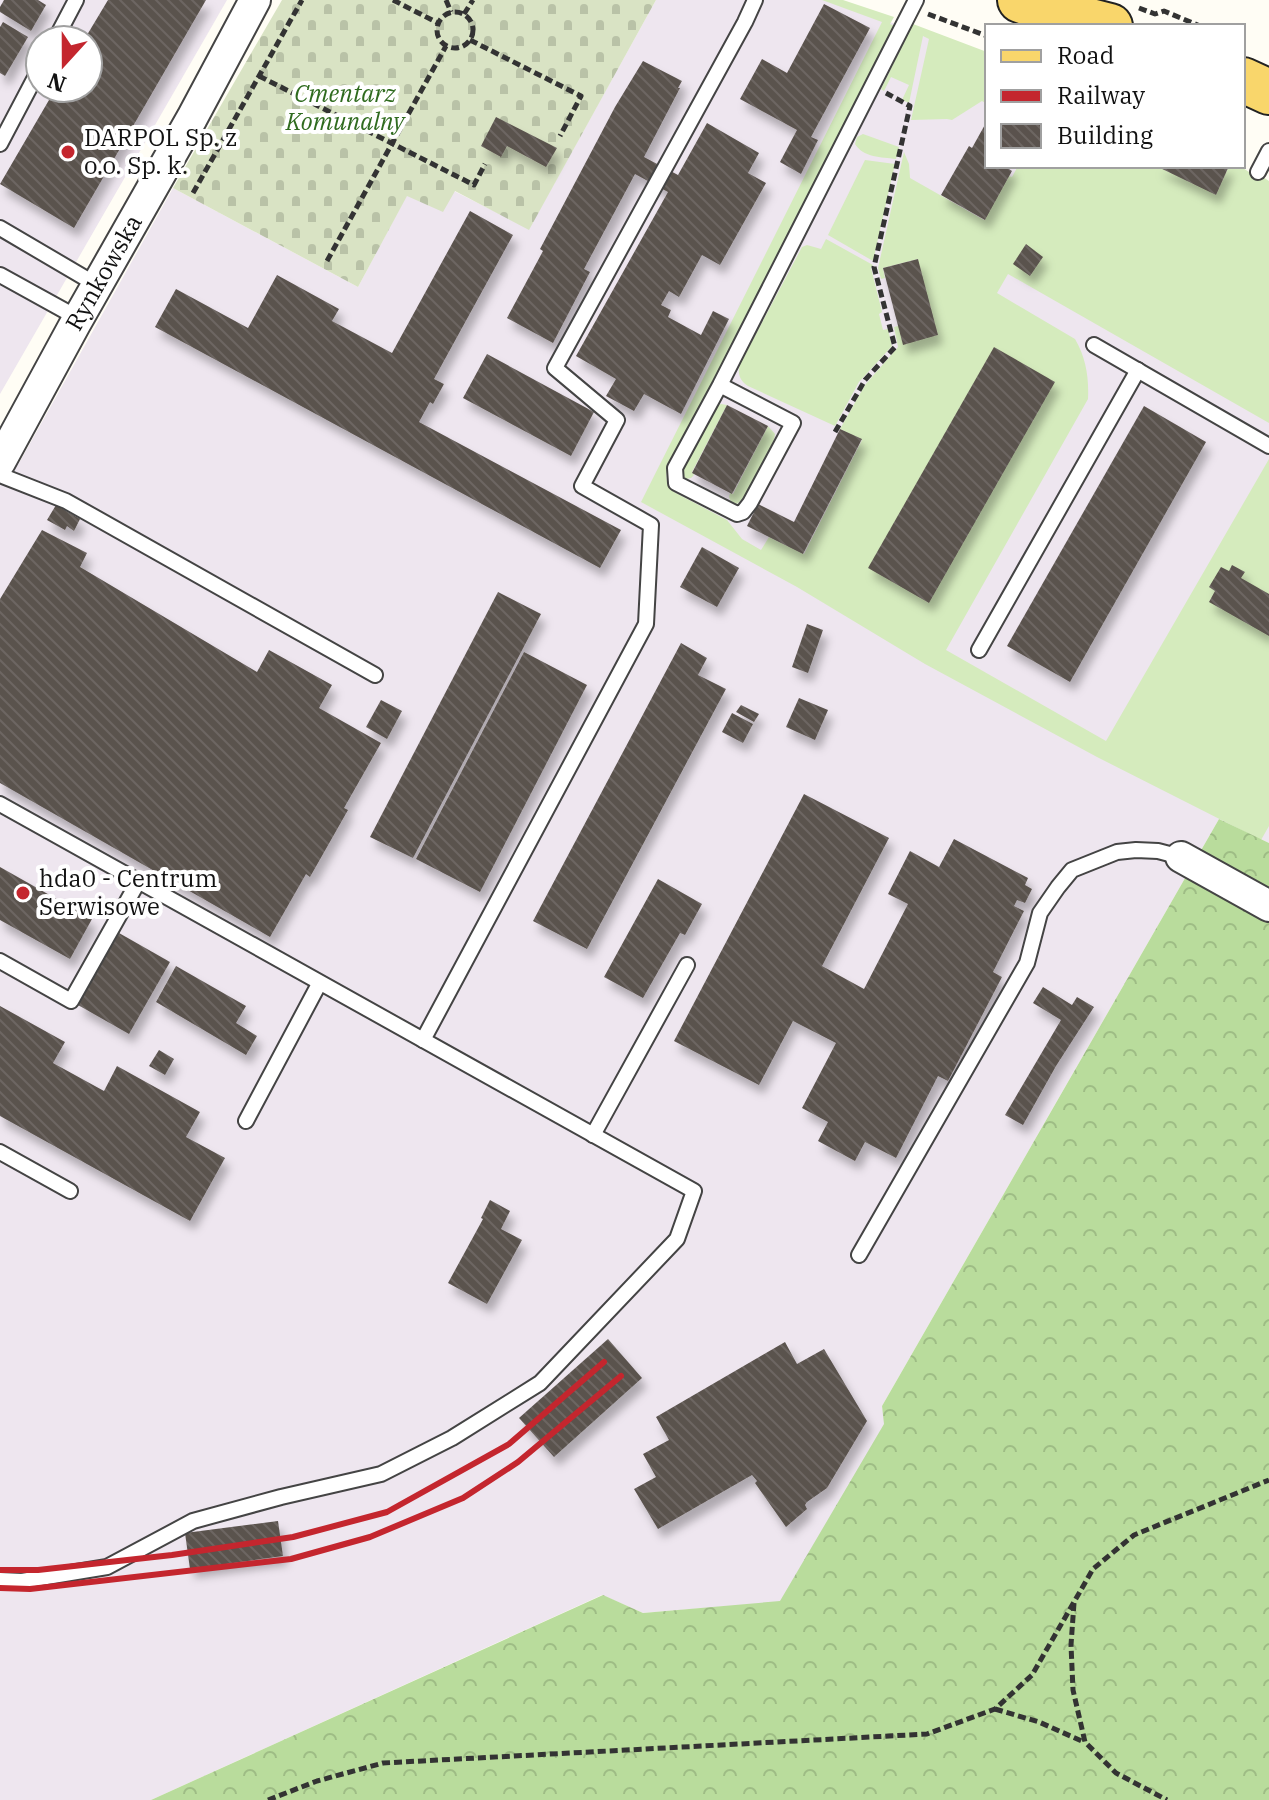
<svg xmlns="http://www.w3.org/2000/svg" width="1269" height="1800" font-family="'IBM Plex Serif',serif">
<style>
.industrial{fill:#eee6ef;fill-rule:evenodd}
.grass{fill:#d5ebbd}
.forest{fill:url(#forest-crowns)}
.cemetery{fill:url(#cemetery-stones)}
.building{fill:url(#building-back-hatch);filter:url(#shadow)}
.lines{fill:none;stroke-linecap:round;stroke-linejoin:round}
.service-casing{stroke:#444;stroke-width:18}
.minor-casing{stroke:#444;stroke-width:34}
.primary-casing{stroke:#222;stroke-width:48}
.path{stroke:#333;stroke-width:5;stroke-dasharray:8 4;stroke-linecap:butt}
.service{stroke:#fff;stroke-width:14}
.minor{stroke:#fff;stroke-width:30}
.primary{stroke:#f9d66b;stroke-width:44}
.rail{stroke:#c4262e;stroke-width:6}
.poi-dot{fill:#c4262e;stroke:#fff;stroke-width:3}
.labels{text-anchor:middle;stroke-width:8;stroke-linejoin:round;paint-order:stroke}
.park-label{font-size:24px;font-style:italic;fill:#2f6b1f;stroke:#fff}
.poi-label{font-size:24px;fill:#111;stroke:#fff;text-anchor:start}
.street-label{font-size:24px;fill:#111;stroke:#fff}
</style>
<defs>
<pattern id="forest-crowns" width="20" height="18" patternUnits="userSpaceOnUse" patternTransform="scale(2)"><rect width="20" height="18" fill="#b9dc9c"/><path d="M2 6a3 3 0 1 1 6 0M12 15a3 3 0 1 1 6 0" fill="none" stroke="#9ebc85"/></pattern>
<pattern id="cemetery-stones" width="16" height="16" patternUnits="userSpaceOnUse" patternTransform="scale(2)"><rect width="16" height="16" fill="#d9e3c4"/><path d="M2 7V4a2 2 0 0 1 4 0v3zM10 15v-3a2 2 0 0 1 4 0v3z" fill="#b9c2a7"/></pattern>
<pattern id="building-back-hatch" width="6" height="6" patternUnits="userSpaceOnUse" patternTransform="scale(2)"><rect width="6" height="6" fill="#5a524d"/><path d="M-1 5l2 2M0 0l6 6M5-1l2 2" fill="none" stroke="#6d6662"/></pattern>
<filter id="shadow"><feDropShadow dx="5" dy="9" stdDeviation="4" flood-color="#0004"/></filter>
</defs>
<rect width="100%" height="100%" fill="#fffdf5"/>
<g class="industrial">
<path d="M0,0H227L0,394ZM40,40H88V88H40Z"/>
<path d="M656,0H829L987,57V166H1234L1269,184V843L1219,819L882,1406L885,1424L780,1602L643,1613L602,1595L151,1800H0V484L19,463L173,188L358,287L407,195L454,191L529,229Z"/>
</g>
<g class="grass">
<path d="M822,0H843L894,17L890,24L895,26L754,309L711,385L669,465C665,475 665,484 674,492L727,520L742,539L761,550L769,537L804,554L862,440L840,429L865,385L898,347L894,327L898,326L918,259L883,268L885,278L881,279L878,268L904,152L909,164L910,178L984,220L1009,176L1012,177L1018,166H1156L1216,194L1229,166H1240L1261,180L1263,177L1269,181V423L1008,274L997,293L1075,339C1086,358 1089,377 1088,399L946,650L1106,741L1269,459V826L1261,840L1097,757L925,664L797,587L641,502L882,22Z"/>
<path d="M913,24L987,52V104L982,101L952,120L947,119L911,120L929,39L923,36L909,103L902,100L909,85L891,77L884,91L881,89Z"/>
<path d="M863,134L899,147L896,159C881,157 864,158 855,144L857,137Z"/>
<path d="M865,160L895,164L873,261L828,235Z"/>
<path d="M826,239L873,265L871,268L882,312L879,314L883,330L888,329L892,346L859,382L835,426L748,386C740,381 737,374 740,364L802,247L807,245L821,249Z"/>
<path d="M721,404L727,405L692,472L694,475L691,478L686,479L682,474L684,468L714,408Z"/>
<path d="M768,426L775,434L774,440L744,498L737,504L731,502L729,497L730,493L733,494Z"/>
</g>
<path class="forest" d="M1219,819L1269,843V1800H151L603,1595L643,1613L780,1601L884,1424L882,1406Z"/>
<path class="cemetery" d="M282,0H656L529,230L455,191L443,212L407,196L358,287L173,188Z"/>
<g class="building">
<path d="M4,0H38L46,5L31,31L0,12V7Z"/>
<path d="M108,0H206L74,228L0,184L56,88H88V40H84Z"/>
<path d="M824,4L870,28L811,137L818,140L801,174L780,162L797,130L740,99L762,59L787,73Z"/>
<path d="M3,22L28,37L5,76L0,73V27Z"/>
<path d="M643,61L682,81L678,88H680L644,157L678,175L707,123L759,153L748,173L766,183L720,265L702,255L679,297L669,291L661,305L671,310L668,317L701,335L713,311L729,319L681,414L644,394L634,411L606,396L616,379L576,356L668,192L635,174L584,269L590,272L553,343L507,318L543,251L540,249L615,107Z"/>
<path d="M496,117L557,148L546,167L507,146L501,157L481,146Z"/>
<path d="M987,121V166H1011L1009,169L1012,171L985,220L941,195L969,146L972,148Z"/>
<path d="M1156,166H1229L1216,195Z"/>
<path d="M470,211L513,235L434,379L444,384L433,404L430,402L419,422L621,530L600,568L155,327L176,289L248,328L277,275L339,309L332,321L392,353Z"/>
<path d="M1026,244L1043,257L1030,276L1013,264Z"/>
<path d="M918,259L938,335L903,345L883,268Z"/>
<path d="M994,347L1055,382L929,603L868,568Z"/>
<path d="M487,354L594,412L571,456L463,398Z"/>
<path d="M727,405L768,426L732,494L692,473Z"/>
<path d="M1144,406L1206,442L1070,682L1007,646Z"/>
<path d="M840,429L862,439L803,554L747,526L758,504L794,522Z"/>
<path d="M56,505L80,519L74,531L67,526L65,530L47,520Z"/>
<path d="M42,530L87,553L80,567L257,672L269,650L332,685L319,708L381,743L344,808L348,810L310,877L306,874L270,937L0,783V599Z"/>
<path d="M702,547L739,568L717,607L680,587Z"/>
<path d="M1232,565L1245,572L1241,578L1269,594V636L1209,602L1215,591L1209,587L1221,567L1229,571Z"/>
<path d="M498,592L541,614L413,858L370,837Z"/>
<path d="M807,624L823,630L808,673L792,667Z"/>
<path d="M681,643L707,658L698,675L726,689L587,949L533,921Z"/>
<path d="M524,652L587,685L480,892L416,859Z"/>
<path d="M799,698L828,710L815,740L786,727Z"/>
<path d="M381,700L402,711L387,739L366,727Z"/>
<path d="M741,705L759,714L754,722L736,712Z"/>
<path d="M732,713L753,724L743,743L722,732Z"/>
<path d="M804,794L889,838L822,966L864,989L908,904L888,894L910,851L939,867L954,839L1028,878L1025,885L1032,889L1025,903L1017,900L1014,906L1024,911L993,972L1002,977L948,1081L938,1076L896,1158L865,1142L855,1161L818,1141L828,1122L802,1108L836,1043L793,1021L759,1085L674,1041Z"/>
<path d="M0,867L92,919L70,959L0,920Z"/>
<path d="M658,879L702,904L685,935L680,933L643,998L604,977Z"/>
<path d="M119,933L170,962L129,1034L78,1005Z"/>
<path d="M176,966L246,1006L236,1023L257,1036L246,1055L156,1002Z"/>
<path d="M1043,987L1072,1005L1077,997L1094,1007L1056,1066L1023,1125L1005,1115L1061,1020L1033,1003Z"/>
<path d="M0,1006L65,1042L53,1063L104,1091L117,1066L200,1112L186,1137L225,1158L190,1221L0,1116Z"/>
<path d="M159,1050L174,1059L165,1075L149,1066Z"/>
<path d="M490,1200L510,1211L501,1229L522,1240L487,1304L448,1283L483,1219L481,1218Z"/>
<path d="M608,1339L642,1378L554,1457L519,1418Z"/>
<path d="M785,1342L797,1364L824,1349L867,1421L827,1488L807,1502L805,1505L807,1509L786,1527L755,1483L757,1481L752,1475L658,1529L634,1489L656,1477L643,1454L669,1440L656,1417Z"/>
<path d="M278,1521L283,1556L190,1569L185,1533Z"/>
</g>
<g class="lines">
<g class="service-casing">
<g id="service">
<path d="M55,40L76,0"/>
<path d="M0,144L40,68"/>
<path d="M1258,172L1269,151"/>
<path d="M0,228L97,285"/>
<path d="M0,275L78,318"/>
<path d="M1094,345L1269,446"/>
<path d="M720,385L793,423L750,503L743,512L737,514L676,483L675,468L720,385L916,0"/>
<path d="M0,475L66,501L375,675"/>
<path d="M979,650L1138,370"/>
<path d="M0,804L694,1191L677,1239L540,1383L452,1438L381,1474L281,1497L193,1521L107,1567L22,1581L0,1580"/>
<path d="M0,961L71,1001L138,882"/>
<path d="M423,1040L646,624L651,525L582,486L617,420L555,368L745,22L755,0"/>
<path d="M246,1121L319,984"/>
<path d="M593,1135L687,965"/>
<path d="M0,1152L70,1191"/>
<path d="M859,1255L1027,963L1040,913L1058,887L1072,870L1117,852L1136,850L1158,851L1181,857"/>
</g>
</g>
<g class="minor-casing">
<g id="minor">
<path id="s1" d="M0,462L75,324L192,118L255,0"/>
<path d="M1181,857L1269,906"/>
</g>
</g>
<g class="primary-casing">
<g id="primary">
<path d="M1020,0L1050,11L1110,26"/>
<path d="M1243,80L1269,92"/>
</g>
</g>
<g class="path">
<path d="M393,0L438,23"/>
<path d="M446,0L451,12"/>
<path d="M1139,8L1155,14L1164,11L1200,26"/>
<circle cx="455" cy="30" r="18"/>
<path d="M464,14L473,0"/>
<path d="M928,14L987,36"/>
<path d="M470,40L581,96L560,136"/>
<path d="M259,76L474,185L485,164"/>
<path d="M193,193L302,0"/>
<path d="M327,261L446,46"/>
<path d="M835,432L865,380L895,347L874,267L910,106L886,93"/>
<path d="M1074,1603L1071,1645L1073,1690L1085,1742L1116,1773L1167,1800"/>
<path d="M995,1709L1039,1722L1084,1742"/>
<path d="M268,1800L317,1781L383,1763L927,1734L995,1709L1032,1675L1093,1569L1134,1535L1269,1480"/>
</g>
<use href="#service" class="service"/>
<use href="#minor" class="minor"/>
<use href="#primary" class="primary"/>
<g class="rail">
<path d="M0,1570H38L172,1555L293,1537L387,1512L509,1444L604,1362"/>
<path d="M0,1588L30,1589L291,1559L370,1537L463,1498L518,1462L621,1376"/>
</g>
</g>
<g class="poi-dot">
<circle cx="68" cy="152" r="8"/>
<circle cx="23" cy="893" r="8"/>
</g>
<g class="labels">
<g class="park-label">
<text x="345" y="102">Cmentarz<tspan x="345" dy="28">Komunalny</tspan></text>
</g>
<g class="poi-label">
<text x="84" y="146">DARPOL Sp. z<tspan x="84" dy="28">o.o. Sp. k.</tspan></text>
<text x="39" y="887">hda0 - Centrum<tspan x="39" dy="28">Serwisowe</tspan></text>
</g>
<g class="street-label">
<text dy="8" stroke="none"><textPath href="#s1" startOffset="216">Rynkowska</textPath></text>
</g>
</g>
<rect x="985" y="24" width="260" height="144" fill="#ffffff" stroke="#a0a0a0" stroke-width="2"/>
<rect x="1001" y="50" width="40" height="12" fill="#f9d66b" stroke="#a0a0a0" stroke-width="2"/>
<text x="1057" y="64" font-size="24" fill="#111111">Road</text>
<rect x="1001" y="90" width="40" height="12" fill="#c4262e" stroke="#a0a0a0" stroke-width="2"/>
<text x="1057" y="104" font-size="24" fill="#111111">Railway</text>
<rect x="1001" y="124" width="40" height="24" fill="url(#building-back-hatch)" stroke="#a0a0a0" stroke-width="2"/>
<text x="1057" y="144" font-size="24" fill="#111111">Building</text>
<g transform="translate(64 64) rotate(201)"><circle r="38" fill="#ffffff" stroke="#a0a0a0" stroke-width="2"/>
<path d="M0-6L14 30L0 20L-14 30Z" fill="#c4262e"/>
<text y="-12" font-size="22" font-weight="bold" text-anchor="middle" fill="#111111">N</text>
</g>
</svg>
